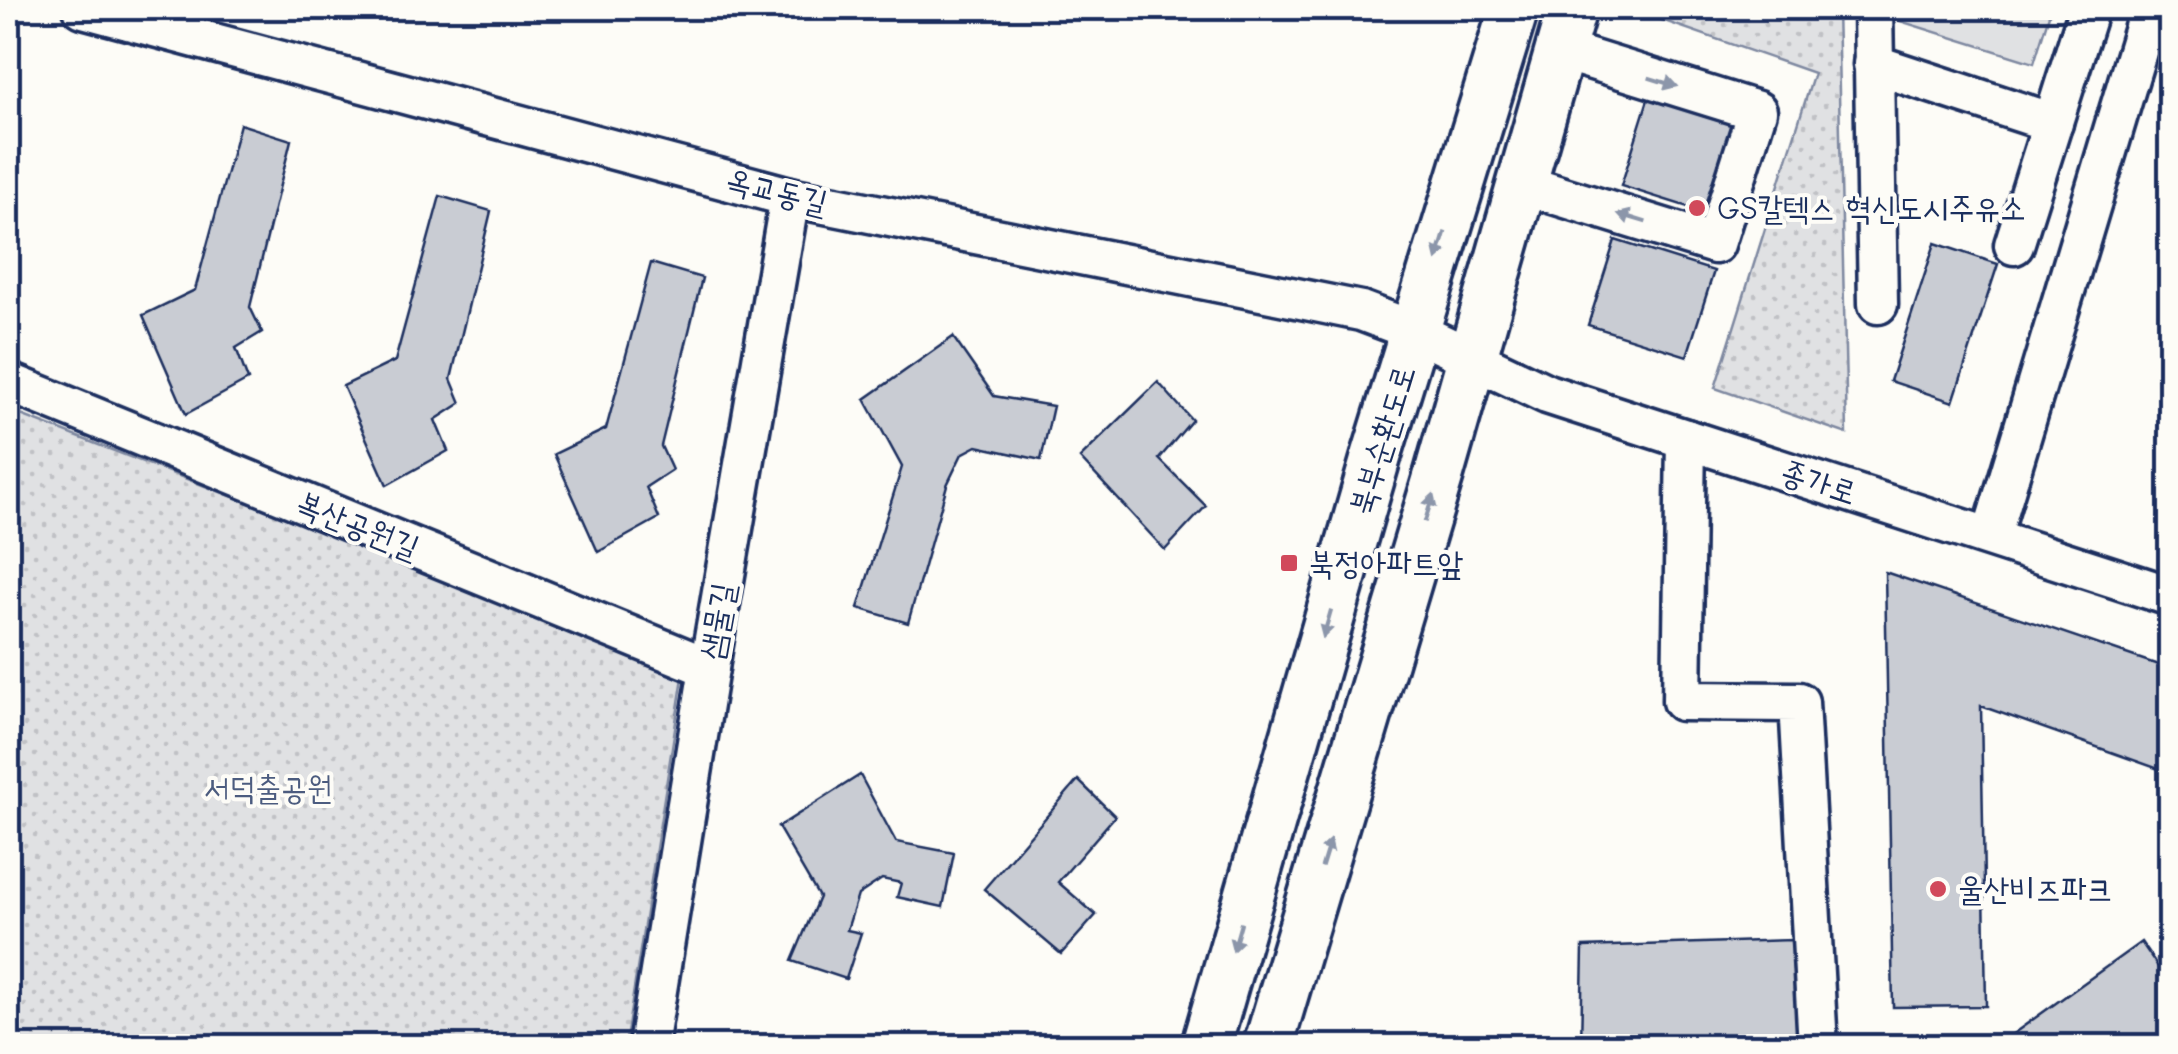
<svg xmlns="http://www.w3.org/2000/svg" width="2178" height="1054" font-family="'Comic Neue','Poor Story',sans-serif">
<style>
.grass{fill:url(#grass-dots);stroke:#7e88a0;stroke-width:2.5}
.pitch{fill:#e0e1e3;stroke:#7e88a0;stroke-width:2.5}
.building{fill:#c9ccd3;stroke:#1b2f5e;stroke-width:2.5}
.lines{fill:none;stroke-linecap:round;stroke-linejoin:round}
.minor-casing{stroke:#1b2f5e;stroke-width:45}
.major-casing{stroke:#1b2f5e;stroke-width:55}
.minor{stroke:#fdfcf7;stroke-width:38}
.major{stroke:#fdfcf7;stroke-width:48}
.oneway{fill:#8c96aa}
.poi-dot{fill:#d1495b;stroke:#fdfcf7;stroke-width:4}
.labels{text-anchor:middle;stroke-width:8;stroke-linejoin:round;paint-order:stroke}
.street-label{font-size:32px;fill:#1b2f5e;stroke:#fdfcf7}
.poi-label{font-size:32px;fill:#1b2f5e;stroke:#fdfcf7;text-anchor:start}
.park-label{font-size:32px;fill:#4c5c7f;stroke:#fdfcf7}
</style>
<defs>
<pattern id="grass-dots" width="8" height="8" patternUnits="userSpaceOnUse" patternTransform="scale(2.5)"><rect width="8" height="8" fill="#e0e1e3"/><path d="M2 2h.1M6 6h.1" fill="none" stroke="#c0c1c5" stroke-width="1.8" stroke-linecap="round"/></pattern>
</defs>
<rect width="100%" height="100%" fill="#fdfcf7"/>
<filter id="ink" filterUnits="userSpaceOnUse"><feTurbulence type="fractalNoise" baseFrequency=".01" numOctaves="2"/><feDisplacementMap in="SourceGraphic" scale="20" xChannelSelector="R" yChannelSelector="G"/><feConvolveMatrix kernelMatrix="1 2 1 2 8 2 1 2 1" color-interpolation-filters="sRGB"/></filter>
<g filter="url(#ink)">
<g class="grass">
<path d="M1650,8H1837L1847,434L1715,388L1814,73L1647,15Z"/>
<path d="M8,410L684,671L625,1046H8Z"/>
</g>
<path class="pitch" d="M1890,8H2051L2034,63L1887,17Z"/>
<g class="building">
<path d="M1650,93L1736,120L1707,213L1621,186Z"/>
<path d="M240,124L291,140L250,307L262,332L236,348L248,380L186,414L143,315L195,290Z"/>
<path d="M440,196L491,211L451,379L461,403L435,420L448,451L387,485L343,386L395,361Z"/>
<path d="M1615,240L1714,271L1687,356L1588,325Z"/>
<path d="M1935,243L1998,264L1953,402L1890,381Z"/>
<path d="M651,263L702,278L661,446L672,470L646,487L659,518L598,552L554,454L606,429Z"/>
<path d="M953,337L994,396L1053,406L1041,460L977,446L962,454L947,485L908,623L858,608L902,467L865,399Z"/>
<path d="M1158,382L1192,420L1159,459L1206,506L1165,550L1080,458Z"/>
<path d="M1885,572L2170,669V773L1981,706L1986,1006L1893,1007Z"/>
<path d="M860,775L896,842L954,853L943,907L897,897L901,883L882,879L858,895L847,930L861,933L846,979L792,961L819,897L778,827Z"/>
<path d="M1078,780L1115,816L1058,882L1096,915L1061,954L984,889Z"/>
<path d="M1793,940L1801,1046H1581L1583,947Z"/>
<path d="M2141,942L2170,984V1044L2166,1046H1996Z"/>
</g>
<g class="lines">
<g class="minor-casing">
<g id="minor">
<path d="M83,8L790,197L1361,311L1414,331L1547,394L2170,596"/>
<path d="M1873,8L1878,304"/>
<path d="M1873,64L2053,123"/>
<path d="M1521,184L1715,244L1757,111L1570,53"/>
<path d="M2014,245L2089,8"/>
<path d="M8,382L709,668"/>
<path d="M1686,439L1682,701L1799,702L1818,1046"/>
<path d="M1991,537L2150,8"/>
<path d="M648,1046L709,668L790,197"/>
</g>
</g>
<g class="major-casing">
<g id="major">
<path d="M1206,1046L1376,457L1514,8"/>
<path d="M1268,1046L1439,474L1572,8"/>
</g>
</g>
<use href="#minor" class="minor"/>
<use href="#major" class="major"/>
</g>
<defs><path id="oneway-solid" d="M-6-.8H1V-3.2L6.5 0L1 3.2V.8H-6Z" transform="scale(2.5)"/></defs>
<g class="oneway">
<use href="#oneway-solid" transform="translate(1663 82) rotate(17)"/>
<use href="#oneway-solid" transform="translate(1632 218) rotate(-163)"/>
<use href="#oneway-solid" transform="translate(1441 246) rotate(107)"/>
<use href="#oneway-solid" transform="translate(1429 508) rotate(-73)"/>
<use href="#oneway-solid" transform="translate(1327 624) rotate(106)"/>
<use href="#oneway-solid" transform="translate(1326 853) rotate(-73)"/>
<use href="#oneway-solid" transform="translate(1237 937) rotate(106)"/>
</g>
</g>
<g class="poi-dot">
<circle cx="1697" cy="208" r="10"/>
<rect x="1279" y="553" width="20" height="20" rx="5"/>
<circle cx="1938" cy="889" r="10"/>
</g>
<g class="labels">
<g class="street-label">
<text transform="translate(777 191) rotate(14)" y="11">옥교동길</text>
<text transform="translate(1382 440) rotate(-73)" y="11">북부순환도로</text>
<text transform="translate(1819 482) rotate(18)" y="11">종가로</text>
<text transform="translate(358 525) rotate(22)" y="11">복산공원길</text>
<text transform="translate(717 621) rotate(-80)" y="11">샘물길</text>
</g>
<g class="poi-label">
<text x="1717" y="219">GS칼텍스 혁신도시주유소</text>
<text x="1309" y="574">북정아파트앞</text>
<text x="1958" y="900">울산비즈파크</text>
</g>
<g class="park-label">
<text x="268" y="799">서덕출공원</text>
</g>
</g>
<rect width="2178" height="1054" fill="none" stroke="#fdfcf7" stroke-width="40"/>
<rect x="20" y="20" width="2138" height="1014" fill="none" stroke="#1b2f5e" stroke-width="4" filter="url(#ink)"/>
</svg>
